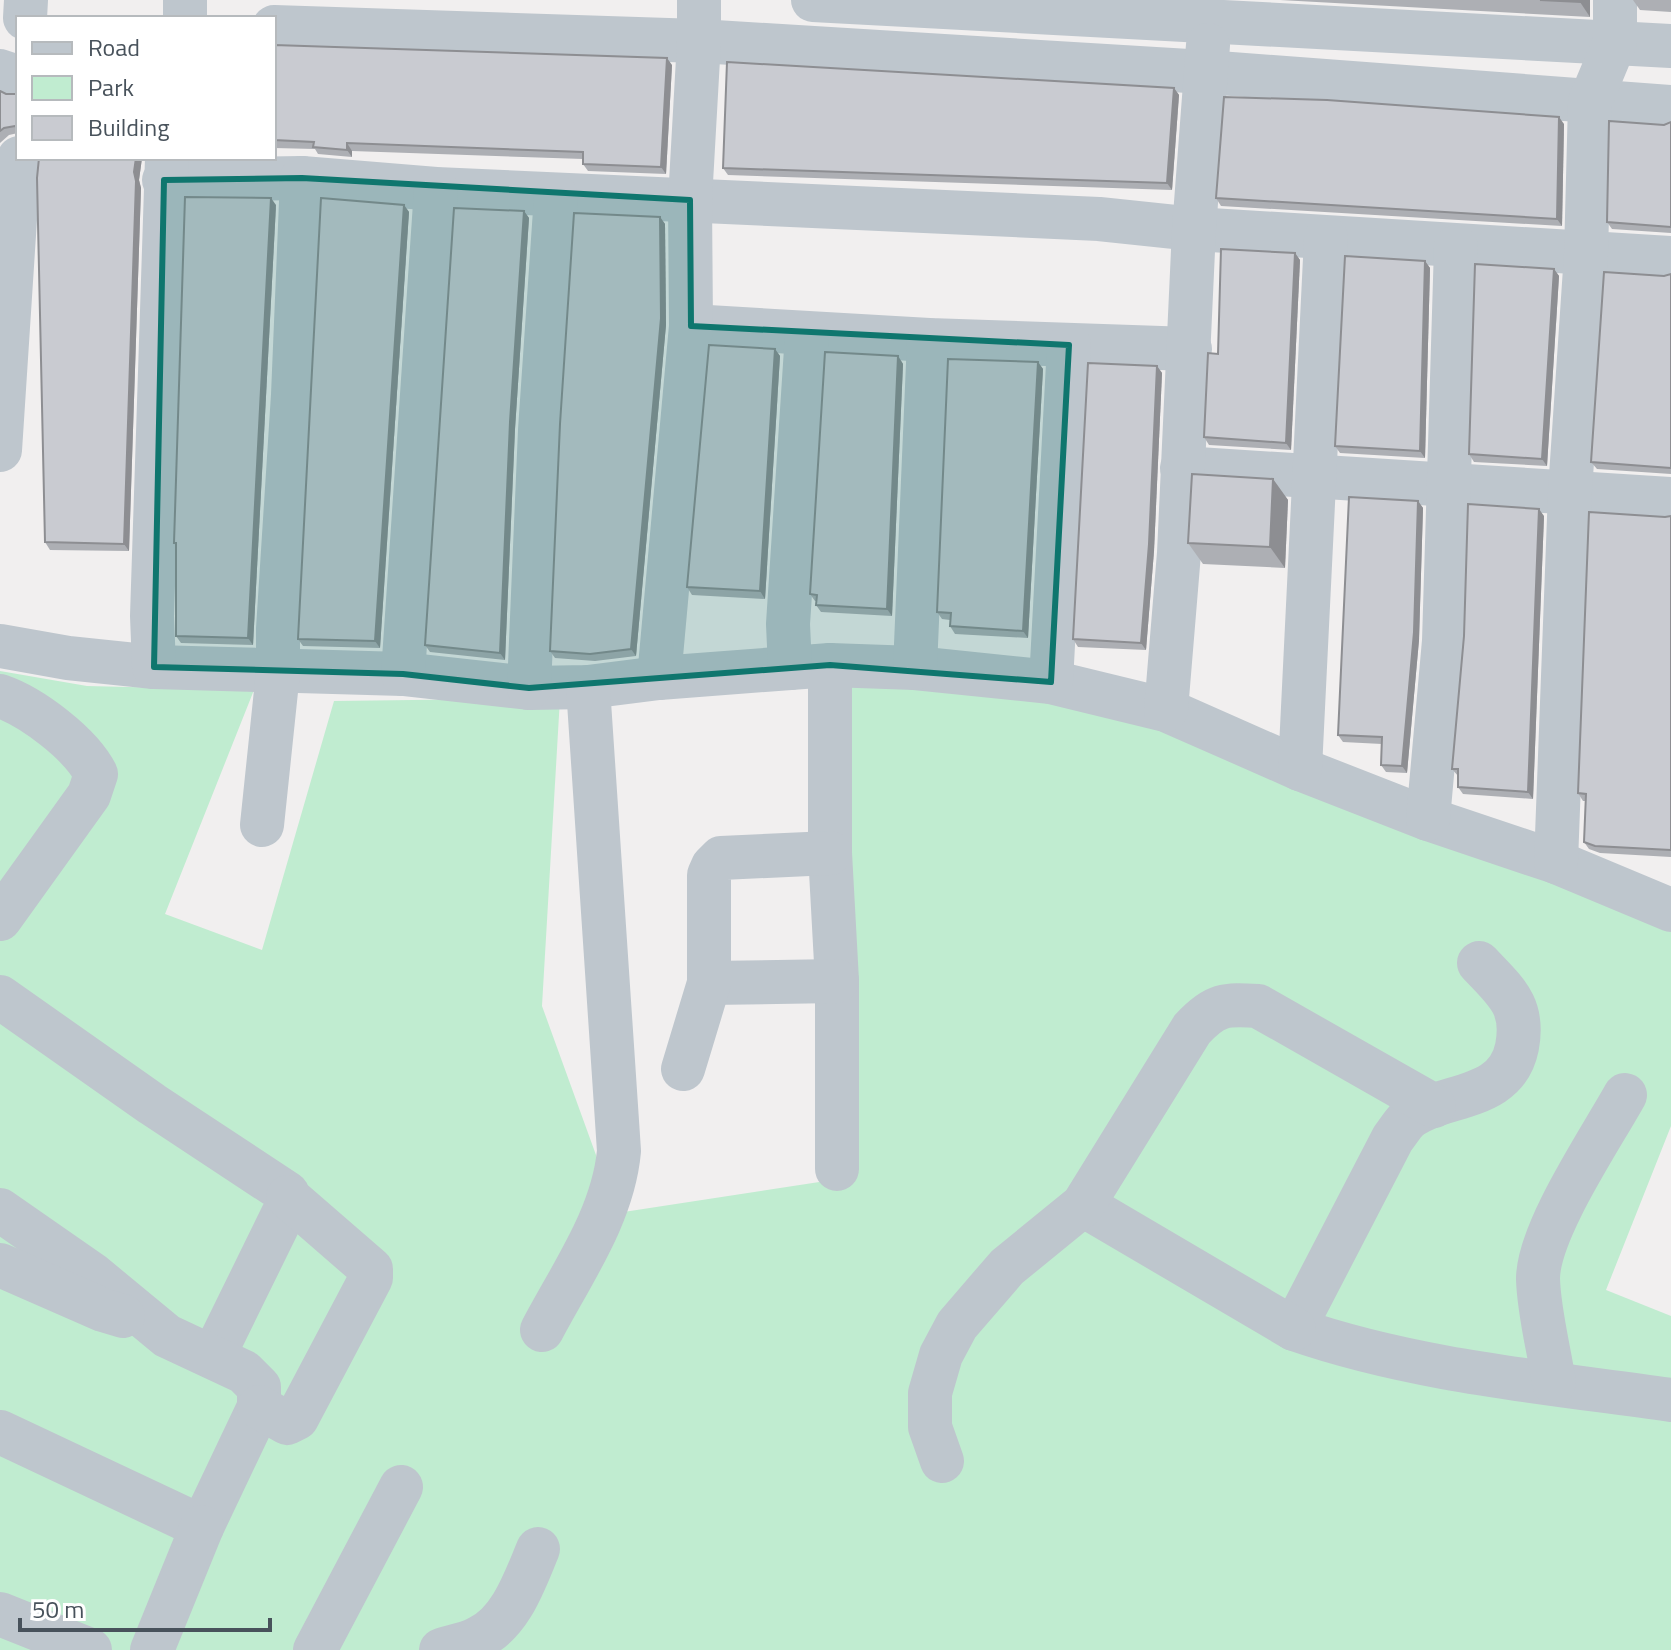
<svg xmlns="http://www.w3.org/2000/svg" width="1671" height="1650" font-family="'Titillium Web',sans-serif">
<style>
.green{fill:#c0ecd0}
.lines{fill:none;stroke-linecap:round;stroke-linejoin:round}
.minor{stroke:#bec6cd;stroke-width:44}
.wall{fill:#adafb4}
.shaded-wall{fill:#8d8e92}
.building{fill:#c9cbd1;stroke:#8d8e92;stroke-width:2}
.marked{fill:#0f766e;fill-opacity:0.2;stroke:#0f766e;stroke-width:6;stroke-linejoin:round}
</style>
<rect width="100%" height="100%" fill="#f1efef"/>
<path class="green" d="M0,671L87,686L254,690L165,914L262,950L334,701L560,698L542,1006L617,1213L852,1177L835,675L1114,686L1671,908V1126L1606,1290L1671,1316V1650H0Z"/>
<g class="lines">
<g class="minor">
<path d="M813,0L1671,46"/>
<path d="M25,18L26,0"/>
<path d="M185,18V0"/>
<path d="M274,27L699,41L1205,72L1671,107"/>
<path d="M0,71L18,77"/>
<path d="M164,180L302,178L436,189L1099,219L1194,229L1671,258"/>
<path d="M691,326L929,340L1190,349"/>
<path d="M0,450L19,158"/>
<path d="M1182,468L1671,499"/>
<path d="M0,646L68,658L154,667L403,674L529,688L588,687L659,678L830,665L915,668L1051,682L1166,710L1300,769L1428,819L1556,862L1671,910"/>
<path d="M830,665V853L837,981V1169"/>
<path d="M154,667L152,616L167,158"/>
<path d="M790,668L788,624L807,334"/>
<path d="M915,668L929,340"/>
<path d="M403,674L436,189"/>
<path d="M659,678L691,326L690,200L699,41V0"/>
<path d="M1051,682L1069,345"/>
<path d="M529,688L540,430L556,196"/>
<path d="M0,696C32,707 81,744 96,774L89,795L0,919"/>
<path d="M1166,710L1179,553L1194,229L1208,45"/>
<path d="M1300,769L1326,238"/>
<path d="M1428,819L1444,641L1456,247"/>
<path d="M262,825L278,672V629L293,395L302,178"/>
<path d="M1556,862L1570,491L1586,254L1590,102L1615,42V0"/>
<path d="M1479,963C1505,991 1525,1005 1517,1047C1506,1102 1444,1092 1409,1118C1403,1123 1398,1132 1393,1138L1294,1329C1415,1371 1545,1382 1671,1400"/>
<path d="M709,983L837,981"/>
<path d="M0,997L152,1104L287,1193V1206L213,1357"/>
<path d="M683,1069L709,983V875L713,866L721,858L830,853"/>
<path d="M1083,1205L1294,1329"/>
<path d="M0,1210L92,1274L167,1336L244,1372L259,1387V1407L202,1527L0,1432"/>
<path d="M0,1265L103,1310L123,1316"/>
<path d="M542,1330C572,1273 613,1216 619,1151L588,687"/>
<path d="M1554,1383C1549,1349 1539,1313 1538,1279C1538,1231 1600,1140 1625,1095"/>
<path d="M259,1407L287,1423L297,1418L371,1278V1269L288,1197"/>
<path d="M942,1461L930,1427V1393L941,1355L957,1325L1007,1267L1083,1205L1192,1029C1215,1004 1225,1004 1258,1006L1434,1106"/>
<path d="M0,1614L90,1650"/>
<path d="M152,1650L202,1527"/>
<path d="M315,1650L401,1487"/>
<path d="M441,1650C453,1646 467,1644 478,1638C511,1623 525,1580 538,1549"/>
</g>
</g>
<g class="wall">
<path d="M1280,0H1590V17Z"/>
<path d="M1633,0H1671V12L1640,10Z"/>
<path d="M274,45L672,65L666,174L588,171L583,164V159L352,151V157L318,154L315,149L274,148Z"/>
<path d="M1174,88L1179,95L1172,190L728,175L723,168Z"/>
<path d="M0,91L6,94H18V133L9,135L0,143Z"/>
<path d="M1671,122V233L1612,229L1607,222L1664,125Z"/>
<path d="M1564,124L1562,226L1221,206L1216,198Z"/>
<path d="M39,158H142L139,180L141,188L129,551L50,550L45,542Z"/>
<path d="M276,205L253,645L181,643L176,636V546L174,543Z"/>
<path d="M404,205L409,212L380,648L303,646L298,639Z"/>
<path d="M524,211L529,218L515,429L505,660L430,652L425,645Z"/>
<path d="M660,217L665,224L666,325L636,656L595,661L555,658L550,651Z"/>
<path d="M1295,253L1300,260L1291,450L1209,445L1204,437L1218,354Z"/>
<path d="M1425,261L1430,268L1425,458L1340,453L1335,446Z"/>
<path d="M1554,269L1559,276L1547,466L1474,462L1469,454Z"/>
<path d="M1671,274V474L1597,469L1591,462L1664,276Z"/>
<path d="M775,349L780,356L765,599L692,595L687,587Z"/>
<path d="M898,356L903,364L892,616L821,612L816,605V601H815L810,594Z"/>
<path d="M1038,362L1043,369L1028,638L955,634L950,626V620L942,619L937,612Z"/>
<path d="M1157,366L1162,373L1154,551L1146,650L1078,647L1073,639Z"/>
<path d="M1273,479L1288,500L1285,568L1203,564L1188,543Z"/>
<path d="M1418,501L1423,508L1419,640L1407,773L1386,772L1381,765L1382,744L1343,742L1338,735Z"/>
<path d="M1544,516L1533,799L1463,794L1458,787V776L1452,769Z"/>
<path d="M1671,516V857L1600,853L1589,849L1584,842L1586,801H1583L1578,793L1665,517Z"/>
</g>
<g class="shaded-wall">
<path d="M1580,0H1590V17L1580,2Z"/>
<path d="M667,58L672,65L666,174L661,167Z"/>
<path d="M1174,88L1179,95L1172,190L1167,183Z"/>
<path d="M1559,117L1564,124L1562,226L1557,219Z"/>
<path d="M347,143L352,151V157L347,150Z"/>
<path d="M136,158H142L139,180L141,188L129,551L124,544L134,172Z"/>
<path d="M271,198L276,205L253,645L248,638Z"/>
<path d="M404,205L409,212L380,648L375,641Z"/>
<path d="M524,211L529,218L515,429L505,660L500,653L510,422Z"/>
<path d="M660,217L665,224L666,325L636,656L631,649Z"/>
<path d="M1295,253L1300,260L1291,450L1286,443Z"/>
<path d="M1425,261L1430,268L1425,458L1420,451Z"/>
<path d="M1554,269L1559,276L1547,466L1542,459Z"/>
<path d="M775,349L780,356L765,599L760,591Z"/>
<path d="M898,356L903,364L892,616L887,609Z"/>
<path d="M1038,362L1043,369L1028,638L1023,631Z"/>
<path d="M1157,366L1162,373L1154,551L1146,650L1141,643Z"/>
<path d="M1273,479L1288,500L1285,568L1270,547Z"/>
<path d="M1418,501L1423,508L1419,640L1407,773L1402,766Z"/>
<path d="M1539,509L1544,516L1533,799L1528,792Z"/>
</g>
<g class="building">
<path d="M1540,0H1580V2Z"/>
<path d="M274,45L667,58L661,167L583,164V152L347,143V150L313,147L314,142L274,140Z"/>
<path d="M727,62L1174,88L1167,183L723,168Z"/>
<path d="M0,91L6,94H18V127L15,126L4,128L0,131Z"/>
<path d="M1224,97L1327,100L1559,117L1557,219L1216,198Z"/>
<path d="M1609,121L1664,125L1671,122V227L1607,222Z"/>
<path d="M39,158H136L134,172L136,181L124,544L45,542L37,178Z"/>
<path d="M185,197L271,198L248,638L176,636V543H174Z"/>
<path d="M321,198L404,205L375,641L298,639Z"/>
<path d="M454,208L524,211L510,422L500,653L425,645Z"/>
<path d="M574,213L660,217L661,318L631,649L590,654L550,651L560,424Z"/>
<path d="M1221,249L1295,253L1286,443L1204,437L1208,353L1218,354Z"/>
<path d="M1345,256L1425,261L1420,451L1335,446Z"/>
<path d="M1475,264L1554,269L1542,459L1469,454Z"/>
<path d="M1604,272L1664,276L1671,274V468L1591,462Z"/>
<path d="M709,345L775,349L760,591L687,587Z"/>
<path d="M825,352L898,356L887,609L816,605L817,595L810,594Z"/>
<path d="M948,359L1038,362L1023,631L950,626L951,613L937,612Z"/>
<path d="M1088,363L1157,366L1149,544L1141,643L1073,639Z"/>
<path d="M1192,474L1273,479L1270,547L1188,543Z"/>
<path d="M1349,497L1418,501L1414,632L1402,766L1381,765L1382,737L1338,735Z"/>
<path d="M1468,504L1539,509L1528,792L1458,787V769H1452L1464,636Z"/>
<path d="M1589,512L1665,517L1671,516V850L1595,846L1584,842L1586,794L1578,793Z"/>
</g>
<path class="marked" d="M302,178L690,200L691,326L1069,345L1051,682L830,665L529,688L403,674L154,667L164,180Z"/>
<rect x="16" y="16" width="260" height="144" fill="#ffffff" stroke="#b6babd" stroke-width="2"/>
<rect x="32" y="42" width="40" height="12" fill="#bec6cd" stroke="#b6babd" stroke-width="2"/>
<text x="88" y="56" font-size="24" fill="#48525b">Road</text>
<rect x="32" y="76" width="40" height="24" fill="#c0ecd0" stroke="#b6babd" stroke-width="2"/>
<text x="88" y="96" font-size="24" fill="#48525b">Park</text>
<rect x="32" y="116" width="40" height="24" fill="#c9cbd1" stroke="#b6babd" stroke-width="2"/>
<text x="88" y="136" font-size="24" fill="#48525b">Building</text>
<path d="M20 1618v12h250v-12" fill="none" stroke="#48525b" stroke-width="4"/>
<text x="32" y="1618" font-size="24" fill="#48525b" stroke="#ffffff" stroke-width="6" paint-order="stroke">50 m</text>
</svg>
